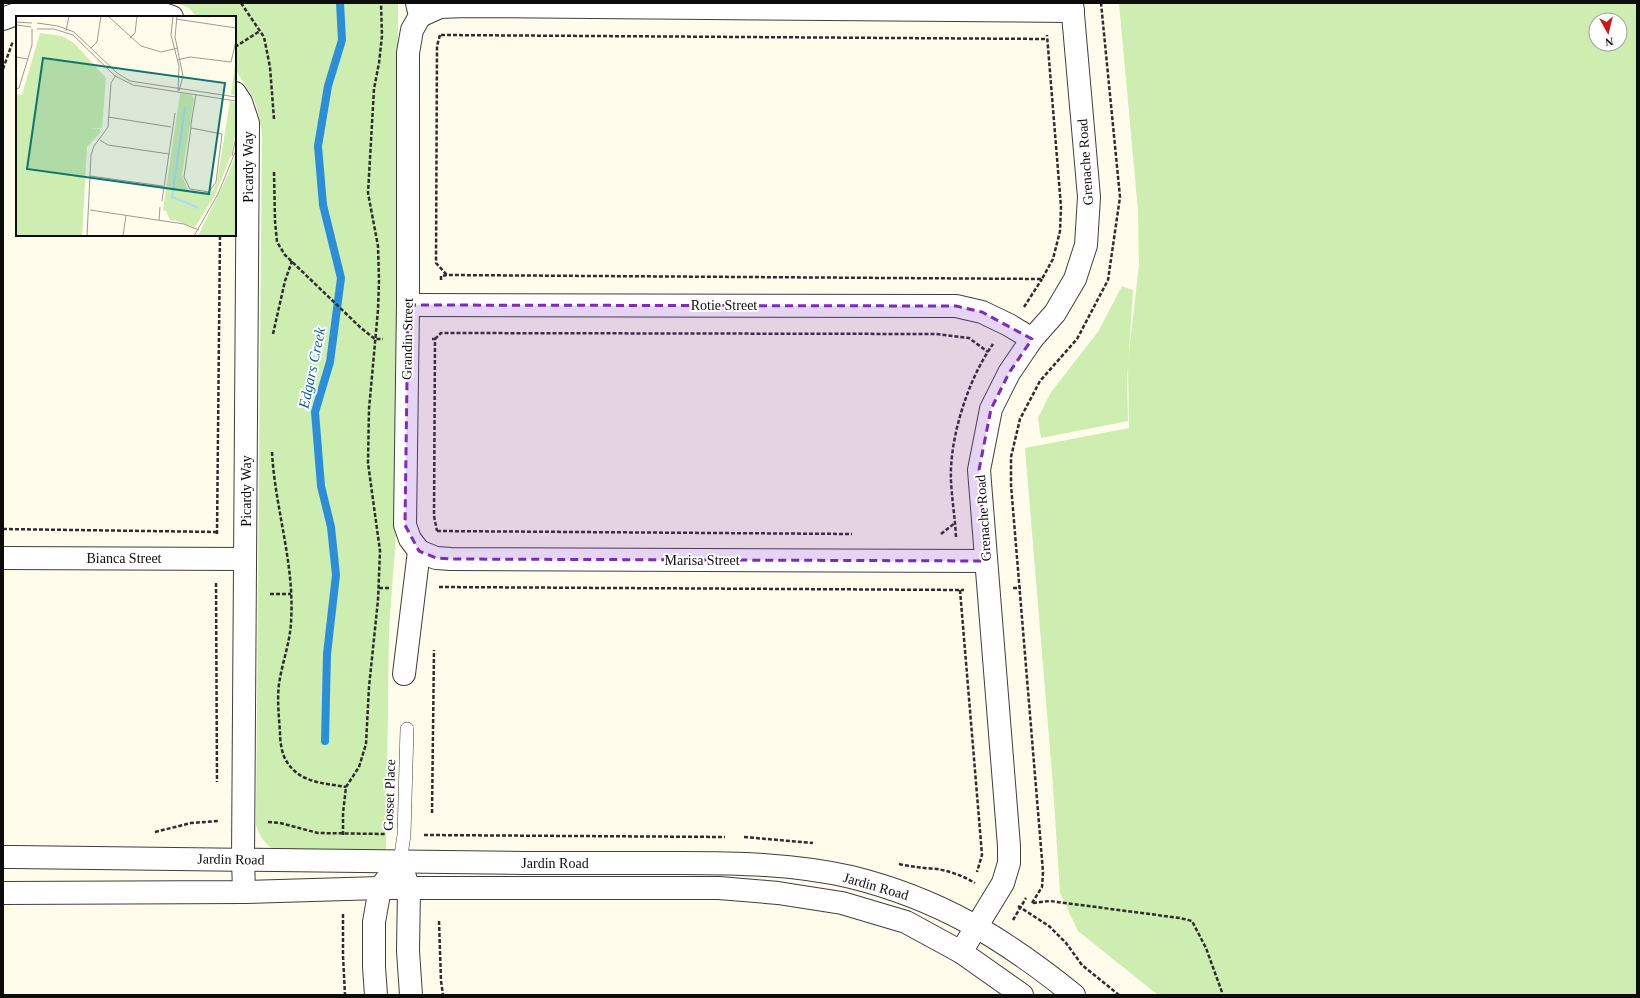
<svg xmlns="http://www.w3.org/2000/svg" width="1640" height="998" font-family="'Times New Roman',serif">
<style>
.grass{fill:#ceedb1;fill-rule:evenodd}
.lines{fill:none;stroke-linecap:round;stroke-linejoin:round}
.stream{stroke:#2b8ed9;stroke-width:8}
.service-casing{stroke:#3f3f3f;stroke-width:14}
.minor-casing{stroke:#3f3f3f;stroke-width:24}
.tertiary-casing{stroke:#3f3f3f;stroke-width:24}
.path{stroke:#2e2e2e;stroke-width:2.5;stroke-dasharray:4 2;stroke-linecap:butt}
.service{stroke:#fff;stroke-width:13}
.minor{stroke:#fff;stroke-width:22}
.tertiary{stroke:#fff;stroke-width:22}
.marked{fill:#7b2cbf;fill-opacity:0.2;stroke:#7b2cbf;stroke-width:3;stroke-dasharray:8 5;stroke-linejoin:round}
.labels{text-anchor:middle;stroke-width:4;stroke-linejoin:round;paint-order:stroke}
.street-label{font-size:14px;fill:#0c0c0c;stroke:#fff}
.water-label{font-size:15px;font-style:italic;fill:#0b5ea8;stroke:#fff}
.inset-river{fill:none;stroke:#abdbfc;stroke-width:2}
.inset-road{fill:none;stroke:#9e9c92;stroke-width:1}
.view{fill:#0f766e;fill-opacity:0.15;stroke:#0f766e;stroke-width:2}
.inset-edge{fill:none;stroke:#0c0c0c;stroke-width:2}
</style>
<rect width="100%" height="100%" fill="#fffceb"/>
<g class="grass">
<path d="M178,3H398L396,535L389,629L386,854L275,851C265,844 260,837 256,825L262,133L259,116L254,99L235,69V17H197L189,8Z"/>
<path d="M1119,3H1637V995H1158L1078,931L1060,893L1053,786L1025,448L1129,428L1128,361L1139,265L1138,211ZM1596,20H1620V44H1596Z"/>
<path d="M1122,286L1133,290L1127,381L1128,421L1041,438L1038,418L1051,392L1098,332Z"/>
</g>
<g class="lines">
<path class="stream" d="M325,741L327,654L336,575L331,527L321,486L315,412L330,362L341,278L323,205L318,146L328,86L342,40L340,3"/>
<g class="service-casing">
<path id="service" d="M400,862L404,835L407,729"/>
</g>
<g class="minor-casing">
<g id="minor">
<path d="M420,16L440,7L465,6L1073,11"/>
<path d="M3,19L24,11L163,14L172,17"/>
<path d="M235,93L241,102L248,123L243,859L244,892"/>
<path d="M408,305L956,306L982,312L1009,325L1032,339"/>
<path d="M419,551L436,558L451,559L986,561"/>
<path d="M3,558L245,559"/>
<path d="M404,674L419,551L410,539L405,525L408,305V53L412,30L420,16L417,3"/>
<path d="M403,871L409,889L408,951L411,995"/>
<path d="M961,952L1003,883L1009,863V846L979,470L991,409L1009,373L1032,339L1055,313L1075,279L1086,245L1089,197L1072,3"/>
<path d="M376,995L374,967V922L380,888L400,862"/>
</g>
</g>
<g class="tertiary-casing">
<g id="tertiary">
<path d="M3,857C177,858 351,862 524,863C576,863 628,863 680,863C737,863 795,864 851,877C940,899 1003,938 1074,995"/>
<path d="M3,893L244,892L380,888H719L778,893L842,903L906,922L961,952L1022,995"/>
</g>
</g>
<g class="path">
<path d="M241,3L264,37L270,67L274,119"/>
<path d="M440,35L437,46L436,263L447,275"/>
<path d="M441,35L1047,39"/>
<path d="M235,47L260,31"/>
<path d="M3,69L13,41"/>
<path d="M274,172L275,221L277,242L285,255L361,328L375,339H383"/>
<path d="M441,280V276L447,275L1042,279L1053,259L1060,231L1061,207L1047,35"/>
<path d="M1024,307L1042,279"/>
<path d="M273,334L285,281L292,261"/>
<path d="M432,339H435L434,516L437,531"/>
<path d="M435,339L441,333L936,334L969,338L988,352"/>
<path d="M272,452C275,509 295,564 291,622C290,643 282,663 279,684C277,701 279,717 280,733C280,742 282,755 287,762C300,783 324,783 346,787"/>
<path d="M3,529L217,532"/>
<path d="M437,531L852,534"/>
<path d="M217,534L220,235"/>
<path d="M941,534L955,523"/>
<path d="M956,537C955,518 952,500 951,481C949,439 968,379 993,344"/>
<path d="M216,583L217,782"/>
<path d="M439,587L964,590"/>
<path d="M379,588H390"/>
<path d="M1013,588H1021"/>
<path d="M960,590L982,855L977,872"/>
<path d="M270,594H291"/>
<path d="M432,813L434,650"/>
<path d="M268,822L280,823L318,833L385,834"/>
<path d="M155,832L191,823L219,821"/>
<path d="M343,835V813L346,787L359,767L366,744L369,687L378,600L380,551L368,463L369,409L378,310L379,280L378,246L368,193L374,89L379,63L382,36L381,3"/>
<path d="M424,835L725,837"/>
<path d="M744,837L813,843"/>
<path d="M899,864C912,867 924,868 937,869C950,871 963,876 975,883"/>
<path d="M1032,903L1042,887L1043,872L1011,485V457L1020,419L1040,381L1077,339L1108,280L1120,197L1101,3"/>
<path d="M1033,903L1050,901L1180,918L1192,921L1206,948L1223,995"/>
<path d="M1018,906L1049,926L1066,943L1082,965L1119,995"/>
<path d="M343,914V956L345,995"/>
<path d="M1013,920L1026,898"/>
<path d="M439,921L441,981L443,995"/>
</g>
<use href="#service" class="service"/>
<use href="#minor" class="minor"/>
<use href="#tertiary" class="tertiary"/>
</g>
<path class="marked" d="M408,305L956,306L982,312L1032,339L1009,373L991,409L979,470L986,561L451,559L436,558L419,551L405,525Z"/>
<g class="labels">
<g class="street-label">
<text transform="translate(1085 162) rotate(-94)" y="5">Grenache Road</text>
<text transform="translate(248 167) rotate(-90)" y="5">Picardy Way</text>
<text x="724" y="310">Rotie Street</text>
<text transform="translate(407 339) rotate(-89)" y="5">Grandin Street</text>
<text transform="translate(246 491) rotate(-90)" y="5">Picardy Way</text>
<text transform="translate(983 518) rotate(-94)" y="5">Grenache Road</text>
<text x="124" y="563">Bianca Street</text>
<text x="702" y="565">Marisa Street</text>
<text transform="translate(389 795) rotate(-88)" y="5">Gosset Place</text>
<text transform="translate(231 859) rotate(1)" y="5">Jardin Road</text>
<text x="555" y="868">Jardin Road</text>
<text transform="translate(876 886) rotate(16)" y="5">Jardin Road</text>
</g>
<g class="water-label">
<text transform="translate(312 368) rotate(-78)" y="5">Edgars Creek</text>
</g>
</g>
<g transform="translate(16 16)">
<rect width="220" height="220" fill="#fffceb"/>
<path d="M24,17L46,20L58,27L90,62L86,112L75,113H84L85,116L71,131L66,220H0V78L6,79ZM220,41V80L215,78ZM164,77L176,79L178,83L166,159L171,172L175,176H196L201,166L214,85L220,87V113L216,137L199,179L179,211L160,205V202L159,205L154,204L150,195L147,194ZM220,138V220H182L212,159Z" fill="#ceedb1"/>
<path class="inset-river" d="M169,91L156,181L183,192"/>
<path class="inset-road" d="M92,0L125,30L145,36L162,32M157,0L155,19L163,50L162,75M161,0L159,21L167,60L163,75M160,3L220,12M0,6L16,7M21,7L42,10L58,16L101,57L114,65L220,81M0,9L15,11M21,13H38L57,19L99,60L117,69L220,85M50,15L53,0M114,22L119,17L121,0M75,32L81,26L85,0M0,41L12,43M161,44L174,41L215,46L220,25M0,73L3,72L16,29V13M92,101L155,111M175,112L206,118L200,166L193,176L174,173L168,161L175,112V108L180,78M84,124L92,129L153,138M216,140L220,121M74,160L147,170M146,185L159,97M74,194L168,208L183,214M143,204L144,191M71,220L75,139L78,130L92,111L95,67L100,59M107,220L110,199M178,220L202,178L220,134"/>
<path class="view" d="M27,42L209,67L193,178L11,153Z"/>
<rect width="220" height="220" class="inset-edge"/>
</g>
<rect width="1640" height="998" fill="none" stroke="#0c0c0c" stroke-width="8"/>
<g transform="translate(1608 32) rotate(172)"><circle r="19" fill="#ffffff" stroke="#9e9e9e"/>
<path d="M0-3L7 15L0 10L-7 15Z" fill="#c8181b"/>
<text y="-6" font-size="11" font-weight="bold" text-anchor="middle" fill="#0c0c0c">N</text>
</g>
</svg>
